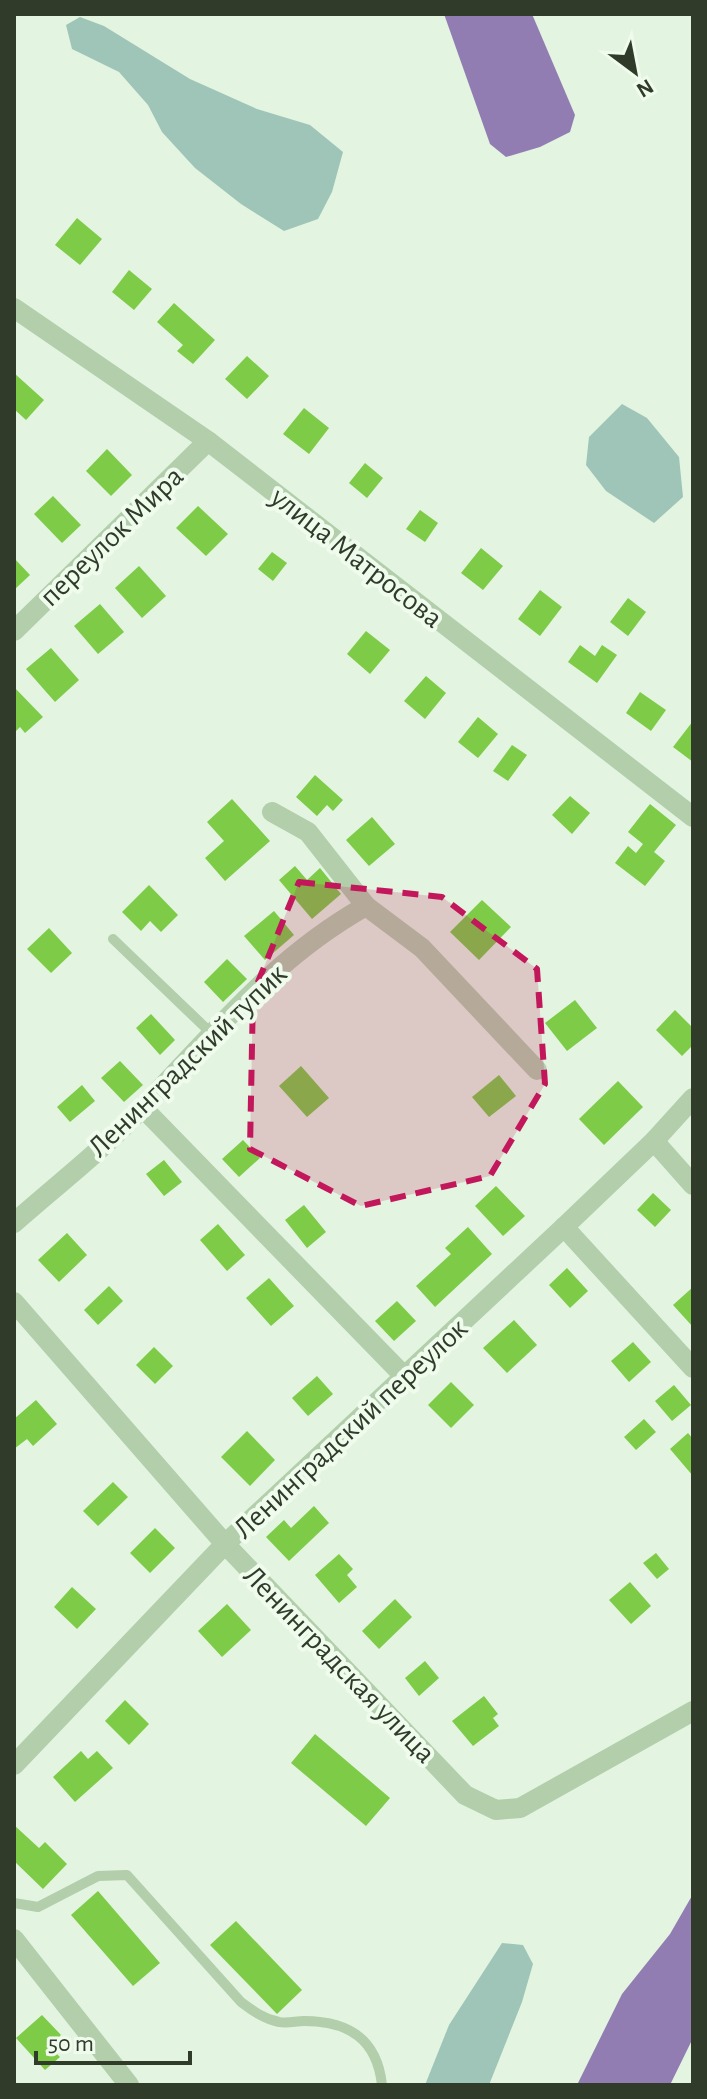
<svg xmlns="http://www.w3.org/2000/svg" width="707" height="2099" font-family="'Alegreya Sans',sans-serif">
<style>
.green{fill:#9fc5b8}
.water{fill:#927db3}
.building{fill:#7ecb48}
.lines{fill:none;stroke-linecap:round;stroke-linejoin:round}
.lane{stroke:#b2ceab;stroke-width:10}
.street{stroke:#b2ceab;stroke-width:20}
.marked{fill:#c2185b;fill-opacity:0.2;stroke:#c2185b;stroke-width:6;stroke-dasharray:16 10;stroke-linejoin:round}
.labels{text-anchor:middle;stroke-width:8;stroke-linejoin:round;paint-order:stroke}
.street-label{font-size:30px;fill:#303b2a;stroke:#effbed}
</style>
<rect width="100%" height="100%" fill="#e3f4e0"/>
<g class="green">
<path d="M80,17L104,26L190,79L257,109L310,125L343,152L332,192L318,219L284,231L241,204L195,168L162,132L148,105L119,72L72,49L66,25Z"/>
<path d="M622,404L647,418L679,457L683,497L654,523L606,491L586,465L589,437Z"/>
<path d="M502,1943L523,1945L533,1964L522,2002L489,2085H425L449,2025Z"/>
</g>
<g class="water">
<path d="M444,14H532L575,115L570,132L540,147L506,157L490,144Z"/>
<path d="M693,1894V2038L670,2085H577L622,1994L670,1934Z"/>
</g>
<g class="building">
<path d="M77,218L102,239L80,265L55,245Z"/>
<path d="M129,270L152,289L134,310L112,292Z"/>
<path d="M174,303L215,340L193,364L177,351L183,345L157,322Z"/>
<path d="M247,356L269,376L247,399L225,379Z"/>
<path d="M14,373L44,400L26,420L14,409Z"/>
<path d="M304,408L329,428L309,454L283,434Z"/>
<path d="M107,449L132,475L111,496L86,471Z"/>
<path d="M365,463L383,478L367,498L349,483Z"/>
<path d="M53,496L81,525L62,543L34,514Z"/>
<path d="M198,506L228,534L206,556L176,528Z"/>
<path d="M420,510L438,523L425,542L406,529Z"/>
<path d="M481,548L503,566L483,590L461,573Z"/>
<path d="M272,552L287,563L273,581L258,569Z"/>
<path d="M14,558L30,575L14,590Z"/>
<path d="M139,566L166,596L142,618L115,588Z"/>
<path d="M540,590L562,607L540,636L518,619Z"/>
<path d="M628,598L646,612L628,636L610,622Z"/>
<path d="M100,604L124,632L98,654L74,626Z"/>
<path d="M366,631L390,650L370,674L347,654Z"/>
<path d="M580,645L595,656L602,645L617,655L597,683L568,662Z"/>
<path d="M51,648L79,680L55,702L26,669Z"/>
<path d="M426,676L446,693L425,719L404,701Z"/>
<path d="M14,687L43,717L25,733L20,727L14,733Z"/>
<path d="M640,692L666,710L651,731L626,713Z"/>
<path d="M478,717L498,734L478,758L458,742Z"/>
<path d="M693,721V762L673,747Z"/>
<path d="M512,745L527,755L508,781L493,771Z"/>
<path d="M315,775L343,800L333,811L327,805L317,816L296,797Z"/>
<path d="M570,796L590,813L572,834L552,815Z"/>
<path d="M232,799L270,841L225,881L205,858L224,841L207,822Z"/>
<path d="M650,804L676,825L654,852L665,861L645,886L615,863L628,846L636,853L643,844L628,832Z"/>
<path d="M372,817L395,844L369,866L346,840Z"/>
<path d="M295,866L307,880L320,868L341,894L312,919L279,880Z"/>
<path d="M149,885L178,915L161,932L150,921L141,931L122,912Z"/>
<path d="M482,900L511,927L479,960L450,932Z"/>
<path d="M274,911L294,935L265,960L244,936Z"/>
<path d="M49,928L72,953L51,973L27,949Z"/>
<path d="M227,959L247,979L223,1002L204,982Z"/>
<path d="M575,1000L597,1028L567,1051L545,1023Z"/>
<path d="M675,1010L693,1028V1045L682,1056L656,1030Z"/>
<path d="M151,1014L175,1040L160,1055L136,1028Z"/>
<path d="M120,1061L143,1085L124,1102L101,1078Z"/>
<path d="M301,1066L329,1098L307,1117L279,1086Z"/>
<path d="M499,1075L516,1096L489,1117L472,1097Z"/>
<path d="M618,1081L643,1107L604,1145L579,1119Z"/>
<path d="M82,1085L95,1101L70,1122L57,1107Z"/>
<path d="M243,1140L260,1158L239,1177L222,1159Z"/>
<path d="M164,1160L182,1182L164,1196L146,1174Z"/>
<path d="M496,1186L525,1216L503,1236L475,1206Z"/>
<path d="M653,1193L671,1210L655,1227L637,1210Z"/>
<path d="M304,1205L326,1232L307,1248L285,1220Z"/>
<path d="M218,1224L245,1255L227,1271L200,1240Z"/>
<path d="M468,1227L492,1254L435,1307L416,1286L451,1254L445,1248Z"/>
<path d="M67,1233L87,1255L59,1282L38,1260Z"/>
<path d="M567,1268L588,1291L570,1308L549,1285Z"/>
<path d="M269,1278L294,1306L271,1326L246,1298Z"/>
<path d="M109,1286L123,1301L98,1325L84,1310Z"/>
<path d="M693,1287V1327L673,1305Z"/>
<path d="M397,1301L416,1321L394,1341L375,1321Z"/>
<path d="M514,1320L537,1345L507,1373L483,1348Z"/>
<path d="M633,1342L651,1362L629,1382L611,1361Z"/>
<path d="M154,1347L173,1366L155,1384L136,1365Z"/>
<path d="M317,1376L333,1394L308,1416L292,1398Z"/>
<path d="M451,1382L474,1405L451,1428L428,1405Z"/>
<path d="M674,1385L691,1405L672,1421L655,1401Z"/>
<path d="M36,1400L57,1424L33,1446L27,1439L14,1449V1419Z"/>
<path d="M644,1419L656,1432L636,1450L624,1437Z"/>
<path d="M247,1431L275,1460L250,1486L221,1457Z"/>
<path d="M688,1433L693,1439V1476L670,1449Z"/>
<path d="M113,1482L128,1497L98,1526L83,1511Z"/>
<path d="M314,1506L329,1523L289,1561L266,1537L284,1520L291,1528Z"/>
<path d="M155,1528L175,1548L150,1573L130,1553Z"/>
<path d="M656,1553L669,1569L657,1579L643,1563Z"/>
<path d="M339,1554L353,1569L347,1575L357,1587L339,1603L315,1575Z"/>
<path d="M630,1582L651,1606L631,1624L609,1600Z"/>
<path d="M72,1587L96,1609L77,1629L54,1607Z"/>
<path d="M395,1599L412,1617L379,1649L362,1631Z"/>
<path d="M227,1604L251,1630L222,1657L198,1631Z"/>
<path d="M425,1661L439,1678L419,1696L405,1678Z"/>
<path d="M484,1696L498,1714L493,1718L499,1726L473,1746L452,1721Z"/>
<path d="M125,1700L149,1724L129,1745L105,1721Z"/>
<path d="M315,1734L390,1798L366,1826L291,1763Z"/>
<path d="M81,1751L88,1759L97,1751L113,1768L75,1802L53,1777Z"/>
<path d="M14,1825L39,1848L45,1842L67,1864L43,1889L14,1861Z"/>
<path d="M98,1891L160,1963L133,1986L71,1915Z"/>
<path d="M236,1921L302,1990L277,2014L210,1945Z"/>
<path d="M42,2015L61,2035L49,2046L60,2057L45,2070L16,2038Z"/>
</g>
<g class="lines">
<g class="lane">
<path d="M113,939L211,1033"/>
<path d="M14,1903L38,1907L98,1876L127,1875L241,2002C253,2011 264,2019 279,2022C287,2024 296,2021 304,2021C349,2021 377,2039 382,2085"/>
</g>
<g class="street">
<path d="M14,308L208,441L693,817"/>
<path d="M14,631L208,441"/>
<path d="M272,812L308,832L366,906L422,948L537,1070"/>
<path d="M143,1108L405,1377"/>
<path d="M654,1141L693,1185"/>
<path d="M14,1223C57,1185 105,1148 145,1105C216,1031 275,957 366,906"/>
<path d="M564,1227L693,1368"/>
<path d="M14,1302L225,1544L465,1795L496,1810L520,1808L693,1711"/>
<path d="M14,1765L225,1544L564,1227L654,1141L693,1098"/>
<path d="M14,1939L129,2085"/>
</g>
</g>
<path class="marked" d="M299,882L442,897L537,969L545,1084L490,1176L361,1206L250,1149L253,994Z"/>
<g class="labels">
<g class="street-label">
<text transform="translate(111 536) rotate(-44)" y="10">переулок Мира</text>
<text transform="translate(357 557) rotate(38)" y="10">улица Матросова</text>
<text transform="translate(187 1060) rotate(-44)" y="10">Ленинградский тупик</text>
<text transform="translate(350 1428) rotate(-43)" y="10">Ленинградский переулок</text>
<text transform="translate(340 1664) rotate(46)" y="10">Ленинградская улица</text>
</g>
</g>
<rect width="707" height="2099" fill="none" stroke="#303b2a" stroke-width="32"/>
<g transform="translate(635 72) rotate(148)" stroke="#effbed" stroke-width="6" paint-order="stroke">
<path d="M0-6L14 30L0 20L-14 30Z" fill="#303b2a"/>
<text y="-12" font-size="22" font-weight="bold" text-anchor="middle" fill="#303b2a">N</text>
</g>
<path d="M36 2051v12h154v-12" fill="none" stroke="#303b2a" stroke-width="4"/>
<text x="48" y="2051" font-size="24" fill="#303b2a" stroke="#effbed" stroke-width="6" paint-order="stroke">50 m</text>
</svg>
